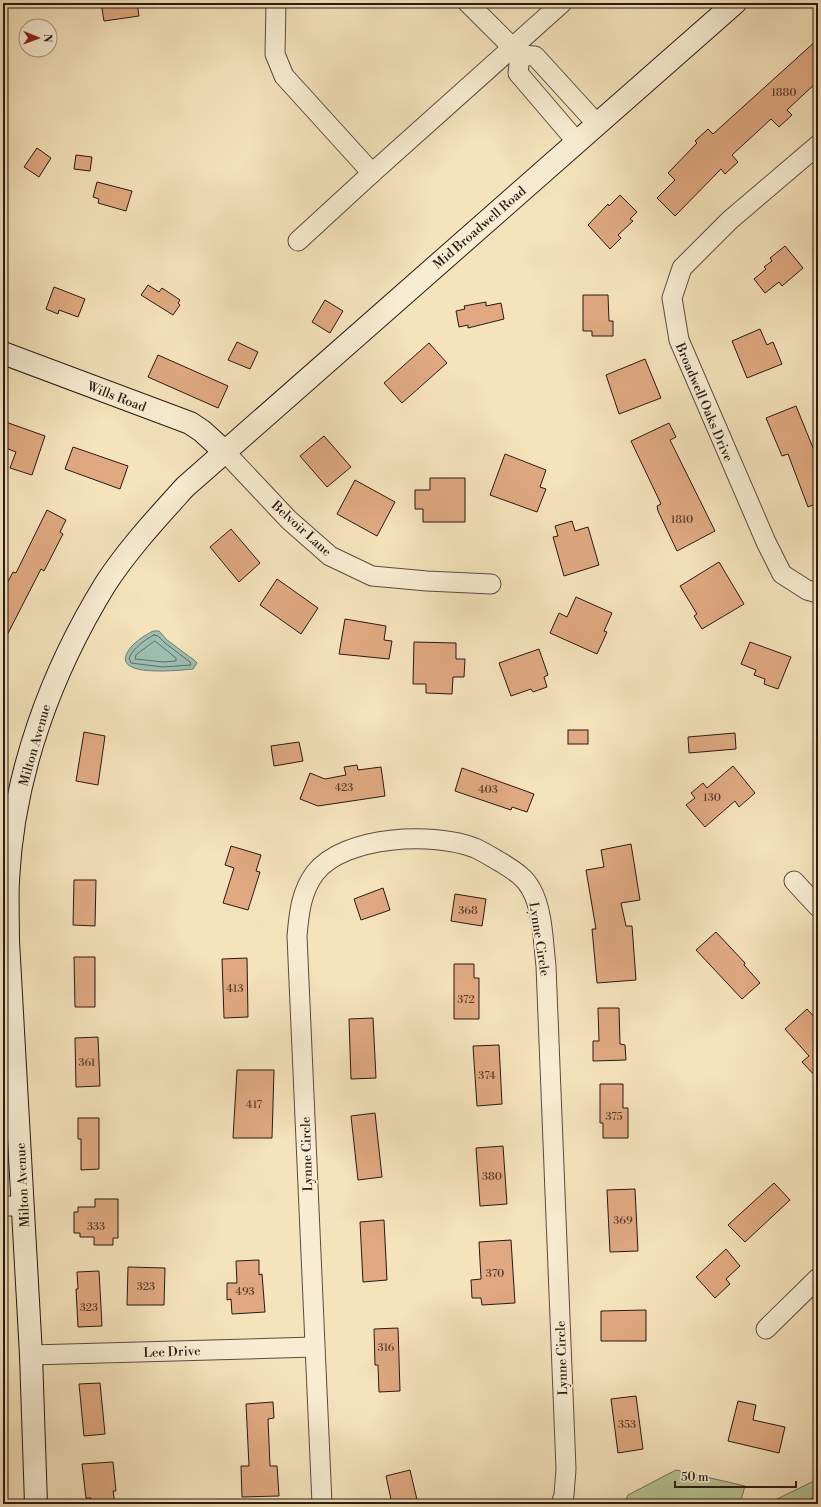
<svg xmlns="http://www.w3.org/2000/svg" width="821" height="1507" font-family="'Libre Bodoni',serif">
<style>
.green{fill:#b6c595;stroke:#706f54}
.water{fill:#9cbeb1;stroke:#6e7c72}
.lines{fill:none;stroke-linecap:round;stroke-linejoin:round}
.shore{stroke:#626c62;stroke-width:1}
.stream{stroke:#6e7c72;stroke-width:5}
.building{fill:#e0a981;stroke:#291913}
.street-casing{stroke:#5c4c3d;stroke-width:21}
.secondary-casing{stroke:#291913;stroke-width:24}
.street{stroke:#f8edd3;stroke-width:19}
.secondary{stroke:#f8edd3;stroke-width:22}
.labels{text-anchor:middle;stroke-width:3.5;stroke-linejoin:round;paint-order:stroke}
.number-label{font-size:11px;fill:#573d2e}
.street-label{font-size:13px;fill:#291913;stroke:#f8edd3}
</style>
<rect width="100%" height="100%" fill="#f5e3bc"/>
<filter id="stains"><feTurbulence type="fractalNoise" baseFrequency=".005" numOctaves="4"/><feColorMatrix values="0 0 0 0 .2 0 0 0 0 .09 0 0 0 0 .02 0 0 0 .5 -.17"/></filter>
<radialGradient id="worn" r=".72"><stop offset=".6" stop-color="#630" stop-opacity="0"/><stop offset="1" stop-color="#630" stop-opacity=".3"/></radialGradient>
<g class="green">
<path d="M676,1470L745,1486L740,1504H624L628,1495Z"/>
<path d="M818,1479V1504H770L771,1502Z"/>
</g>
<path class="water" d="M153,631H159L167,640L194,660L197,663L193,669C181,670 114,678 127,653C132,643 144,636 153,631Z"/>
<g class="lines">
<g class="shore">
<path d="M154,635L158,636L165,643L190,662L191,665L163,667L131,663L129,658C134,648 144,640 154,635Z"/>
<path d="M155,641L176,658V661L163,662L135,659L136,655Z"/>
</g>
<path class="stream" d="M809,1504L818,1495"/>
</g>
<g class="building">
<path d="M101,3H137L139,16L104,21Z"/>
<path d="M818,39V81L787,110L792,115L779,127L771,119L732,155L738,162L725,174L721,169L675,216L657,198L675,180L668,173L697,143L695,141L708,129L713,134Z"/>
<path d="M37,148L51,158L39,177L24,167Z"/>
<path d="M76,155L92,157L90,171L74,169Z"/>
<path d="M97,182L132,191L126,211L98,203L99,199L93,197Z"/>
<path d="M620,195L637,212L630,219L633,221L618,235L621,238L610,249L588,225L608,204L609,206Z"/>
<path d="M785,246L803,268L782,286L779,282L765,293L754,279L766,269L764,267L772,261L770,258Z"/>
<path d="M148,285L159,292L162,288L180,300L178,303L180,305L173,315L141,295Z"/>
<path d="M54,287L85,299L78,317L59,310L58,314L46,309Z"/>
<path d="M583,295H608L609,321H613V336H592V331H583Z"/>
<path d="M325,300L343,311L330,333L312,322Z"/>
<path d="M486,302V306L501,303L504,319L468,328V325L459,327L456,311L465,309L464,306Z"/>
<path d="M760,329L767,345L773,342L782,364L747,378L732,341Z"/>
<path d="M237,342L258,352L250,369L228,360Z"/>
<path d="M429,343L447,363L402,403L384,383Z"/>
<path d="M158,355L228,386L218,408L148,377Z"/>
<path d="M645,359L661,398L619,414L606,375Z"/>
<path d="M796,406L818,460V503L808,507L788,454L782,456L766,418Z"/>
<path d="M3,421L45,436L32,475L10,468L16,452L3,447Z"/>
<path d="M669,423L676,437L670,440L715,531L677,551L658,511L657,506L661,504L631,441Z"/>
<path d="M324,436L351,467L327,487L300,456Z"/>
<path d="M73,447L128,466L120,489L65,469Z"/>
<path d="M505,454L546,470L540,487L546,489L537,512L490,495Z"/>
<path d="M430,478H465V522H423V509H415V490H430Z"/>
<path d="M355,480L395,502L377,536L337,514Z"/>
<path d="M47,510L66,520L60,532L63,534L44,571L41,569L3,643V591L13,572L16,573Z"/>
<path d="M572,521L575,531L588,527L599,565L564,576L553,537L558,536L555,526Z"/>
<path d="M231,529L260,563L239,582L210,547Z"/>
<path d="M719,562L744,604L702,629L694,616L697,614L680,586Z"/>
<path d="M277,579L318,608L301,634L260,605Z"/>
<path d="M576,597L612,613L604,631L607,632L597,654L550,633L559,613L567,617Z"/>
<path d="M345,619L386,626L384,640L392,641L389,659L339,654Z"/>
<path d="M414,642L456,643V659H465L464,677H453L452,694L426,693V684H413Z"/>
<path d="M750,642L791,657L778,689L764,684L765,679L754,675L756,670L741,664Z"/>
<path d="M539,649L548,675L544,677L547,687L533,692L531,689L511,696L499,663Z"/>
<rect x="568" y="730" width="20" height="14"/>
<path d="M84,732L105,736L98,785L76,781Z"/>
<path d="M735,733L736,749L689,753L688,737Z"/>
<path d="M299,742L303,761L274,766L271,746Z"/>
<path d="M357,765L358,770L381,767L385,796L318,806L300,799L310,773L325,779L346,775L344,767Z"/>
<path d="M733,766L755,793L739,807L735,801L705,827L686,805L695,798L691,793L703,783L707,788Z"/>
<path d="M462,768L534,794L527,812L512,807L511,810L455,791Z"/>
<path d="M631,844L640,900L621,903L626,926H632L636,980L597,983L592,929H596L586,870L604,867L601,850Z"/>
<path d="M231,846L261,855L256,871L260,872L248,910L223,903L234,868L225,865Z"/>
<path d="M74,880H96L95,926L73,925Z"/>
<path d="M383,888L390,910L361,920L354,899Z"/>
<path d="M455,894L486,899L482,926L451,921Z"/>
<path d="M716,932L745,963L744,965L760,983L742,999L696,950Z"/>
<path d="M74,957H95V1007H75Z"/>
<path d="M247,958L248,1017L224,1018L222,959Z"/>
<path d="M454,964H474V978H479V1019H454Z"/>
<path d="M598,1008H619L620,1044L625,1045L626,1060L593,1061V1041H599Z"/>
<path d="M807,1009L818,1021V1079L802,1062L809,1056L785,1029Z"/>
<path d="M373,1018L376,1078L351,1079L349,1019Z"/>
<path d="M98,1037L100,1086L76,1087L75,1038Z"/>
<path d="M499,1045L502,1104L477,1106L473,1046Z"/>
<path d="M237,1070H274L272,1138H233Z"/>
<path d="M600,1084H623V1108H628V1138H603V1123H600Z"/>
<path d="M375,1113L382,1177L358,1180L351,1116Z"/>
<path d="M78,1118H99V1169L81,1170V1139H78Z"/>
<path d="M503,1146L507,1204L480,1206L476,1148Z"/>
<path d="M774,1183L790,1200L745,1242L728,1225Z"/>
<path d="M635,1189L638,1251L610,1252L607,1190Z"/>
<path d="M95,1199H118V1238H113V1245H94V1237H80V1233H74V1212H78V1207H95Z"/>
<path d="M384,1220L387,1280L363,1282L360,1222Z"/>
<path d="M511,1240L515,1303L482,1305L481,1298H472L471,1280L481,1279L479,1242Z"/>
<path d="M726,1249L740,1266L726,1279L730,1284L715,1298L696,1277Z"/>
<path d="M259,1260V1275L262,1274L265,1312L232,1314L231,1299L227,1300V1283H237L236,1261Z"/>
<path d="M128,1267L165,1268L164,1305H127Z"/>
<path d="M99,1271L102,1326L78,1327L76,1289H78L77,1272Z"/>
<path d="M646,1310V1341H601V1311Z"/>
<path d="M398,1328L400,1391L379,1392L378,1365H375L374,1329Z"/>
<path d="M100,1383L105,1434L84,1436L79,1384Z"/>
<path d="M636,1396L643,1449L618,1453L611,1399Z"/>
<path d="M738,1401L756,1405L753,1420L785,1427L779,1453L728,1441Z"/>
<path d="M273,1402L274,1418L268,1419L270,1466H277L279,1496L242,1497L241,1466H249L246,1404Z"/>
<path d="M113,1462L116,1491H113L115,1504H91V1498H86L82,1464Z"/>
<path d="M410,1470L418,1504H392L386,1476Z"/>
</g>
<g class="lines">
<g class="street-casing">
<g id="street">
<path d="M276,3L275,54L284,76L372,173L298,241"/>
<path d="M468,3L520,55"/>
<path d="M577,142L518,73L520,55L535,56L597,124"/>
<path d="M818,145L730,220L682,268L672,298L679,340L766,542L782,574L807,590L818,593"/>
<path d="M371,174L562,3"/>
<path d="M224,451L289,520L330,556L372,576L427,581L491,584"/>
<path d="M794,881L818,907"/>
<path d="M3,1206H23"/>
<path d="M766,1329L818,1278"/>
<path d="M31,1355L314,1347"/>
<path d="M322,1504L297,936C299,913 301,892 315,873C345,835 434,832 475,848C484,852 493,858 502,863C513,870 525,877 531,889C543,910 543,941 546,966L566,1469L564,1495L561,1504"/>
</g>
</g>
<g class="secondary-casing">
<g id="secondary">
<path d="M3,353L190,423L202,431L224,451"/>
<path d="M36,1504L31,1355L8,941C8,920 7,900 8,880C13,775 51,672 106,583C129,548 157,518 185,487L735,3"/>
</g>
</g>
<use href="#street" class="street"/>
<use href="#secondary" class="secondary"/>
</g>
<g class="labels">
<g class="number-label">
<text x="784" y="96">1880</text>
<text x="682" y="523">1810</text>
<text x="344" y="791">423</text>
<text x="488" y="793">403</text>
<text x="712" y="801">130</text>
<text x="468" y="914">368</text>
<text x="235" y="992">413</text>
<text x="466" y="1003">372</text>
<text x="87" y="1066">361</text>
<text x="487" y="1079">374</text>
<text x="254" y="1108">417</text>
<text x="614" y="1120">375</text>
<text x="492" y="1180">380</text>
<text x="623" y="1224">369</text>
<text x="96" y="1230">333</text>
<text x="495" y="1277">370</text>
<text x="146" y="1290">323</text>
<text x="245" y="1295">493</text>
<text x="89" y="1311">323</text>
<text x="386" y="1351">316</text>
<text x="627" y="1428">353</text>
</g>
<g class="street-label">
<text transform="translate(479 227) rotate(-41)" y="5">Mid Broadwell Road</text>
<text transform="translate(117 396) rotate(21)" y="5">Wills Road</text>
<text transform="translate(705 402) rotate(67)" y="5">Broadwell Oaks Drive</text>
<text transform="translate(302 528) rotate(42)" y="5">Belvoir Lane</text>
<text transform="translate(34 745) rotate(-74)" y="5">Milton Avenue</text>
<text transform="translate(540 939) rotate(81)" y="5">Lynne Circle</text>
<text transform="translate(306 1154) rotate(-92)" y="5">Lynne Circle</text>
<text transform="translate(22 1185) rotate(-93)" y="5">Milton Avenue</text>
<text transform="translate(172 1351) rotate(-2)" y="5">Lee Drive</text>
<text transform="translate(561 1358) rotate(-92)" y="5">Lynne Circle</text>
</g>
</g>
<rect width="821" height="1507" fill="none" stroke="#f5e3bc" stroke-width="16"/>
<rect x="4" y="4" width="813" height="1499" fill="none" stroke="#291913" stroke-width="2"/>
<rect x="8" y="8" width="805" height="1491" fill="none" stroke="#291913"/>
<g transform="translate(38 38) rotate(91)"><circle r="19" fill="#f8edd3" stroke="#a59886"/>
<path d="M0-3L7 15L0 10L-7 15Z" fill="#8f2418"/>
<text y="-6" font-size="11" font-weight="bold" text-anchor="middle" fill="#291913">N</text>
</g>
<path d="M675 1481v6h121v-6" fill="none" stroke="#291913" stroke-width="2"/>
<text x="681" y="1481" font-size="12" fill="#291913" stroke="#f8edd3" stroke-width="3" paint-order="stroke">50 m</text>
<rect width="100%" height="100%" filter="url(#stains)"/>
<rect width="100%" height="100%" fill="url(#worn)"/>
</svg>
